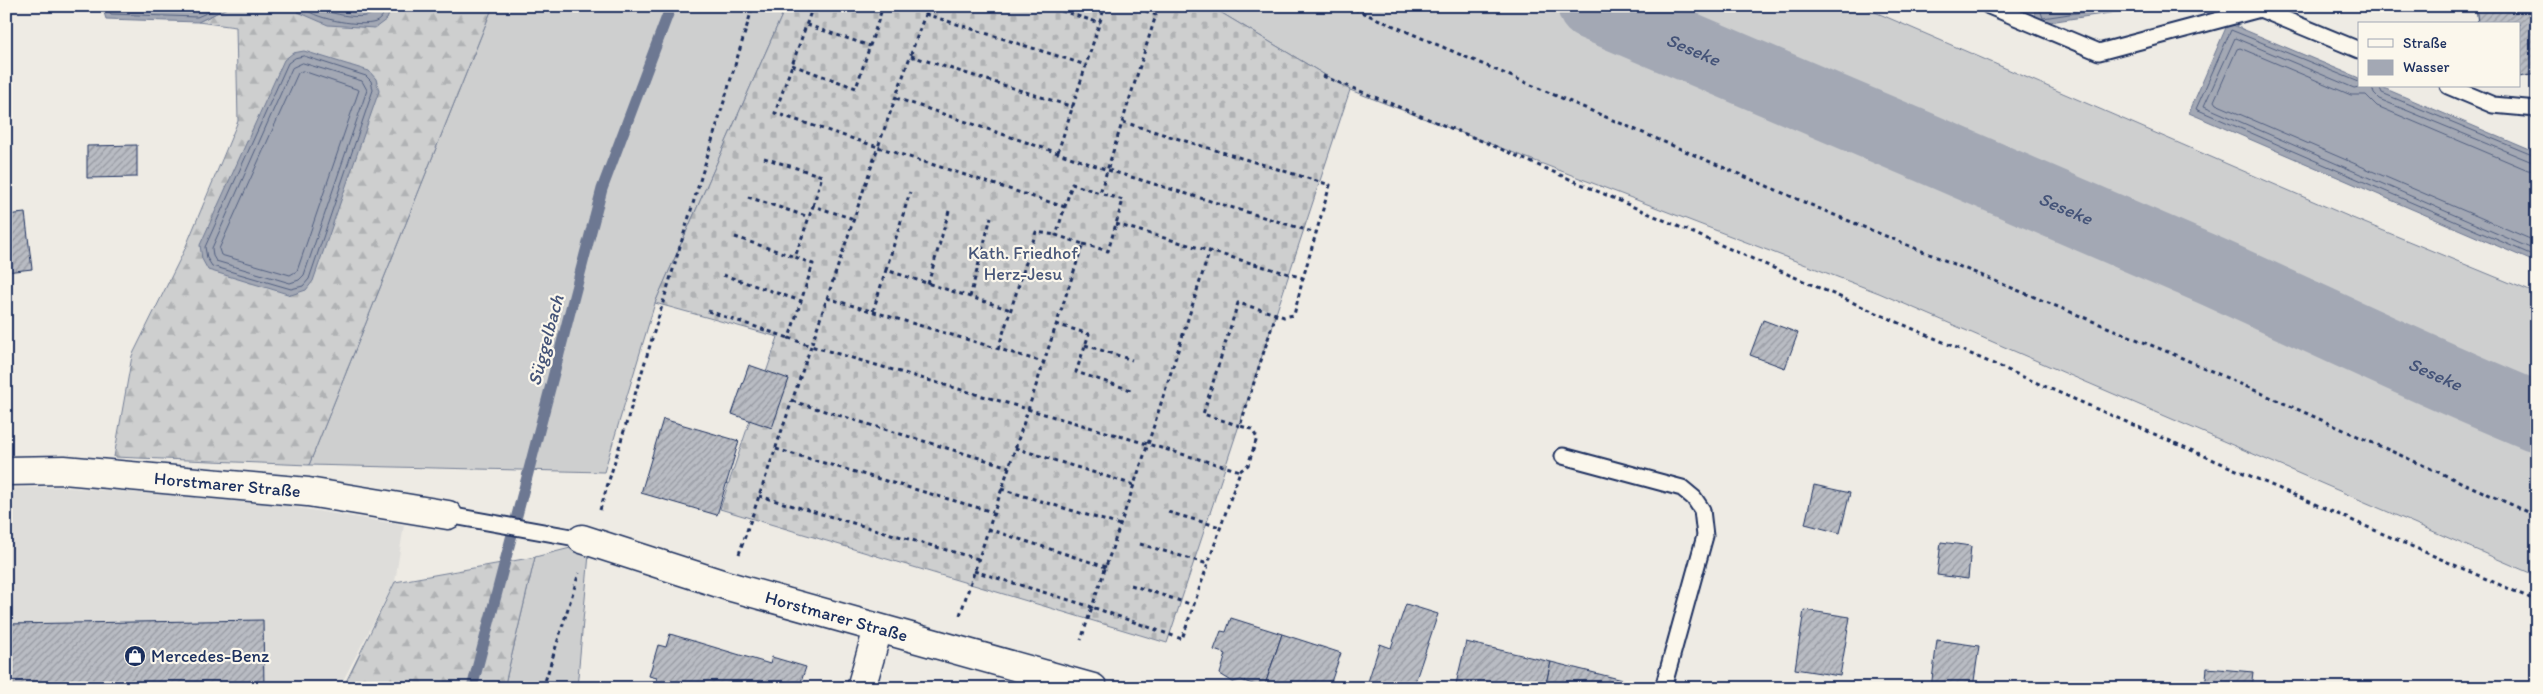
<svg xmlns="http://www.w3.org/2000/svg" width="2543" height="694" font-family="Itim,sans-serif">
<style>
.built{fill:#deddda}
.grass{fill:#cecfcf;stroke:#747f96}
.forest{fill:url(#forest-firs);stroke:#747f96}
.cemetery{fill:url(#cemetery-stones);stroke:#747f96}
.water{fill:#a3a8b4;stroke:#6d7892}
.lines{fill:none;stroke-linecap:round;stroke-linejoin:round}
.shore{stroke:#515f80;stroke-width:1}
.stream{stroke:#6d7892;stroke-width:11}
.river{stroke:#a3a8b4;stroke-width:69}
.building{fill:url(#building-hatch);stroke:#1b2f5e}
.lane-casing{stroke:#1b2f5e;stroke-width:19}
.street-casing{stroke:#1b2f5e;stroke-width:31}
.path{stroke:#1b2f5e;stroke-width:3;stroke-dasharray:4 4;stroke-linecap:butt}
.lane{stroke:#fbf7ec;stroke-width:15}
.street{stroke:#fbf7ec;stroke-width:28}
.labels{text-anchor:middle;stroke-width:4.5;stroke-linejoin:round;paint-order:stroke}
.park-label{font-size:18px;fill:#48577a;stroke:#fbf7ec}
.street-label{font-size:18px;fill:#1b2f5e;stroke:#fbf7ec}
.poi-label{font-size:18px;fill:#1b2f5e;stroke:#fbf7ec;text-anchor:start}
.water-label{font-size:19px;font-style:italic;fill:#445378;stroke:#fbf7ec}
</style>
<defs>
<pattern id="forest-firs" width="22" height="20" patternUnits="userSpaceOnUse" patternTransform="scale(1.25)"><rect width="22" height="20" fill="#cecfcf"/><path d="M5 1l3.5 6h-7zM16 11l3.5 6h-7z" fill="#b0b2b4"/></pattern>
<pattern id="cemetery-stones" width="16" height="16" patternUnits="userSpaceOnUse" patternTransform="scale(1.25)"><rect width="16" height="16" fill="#cecfcf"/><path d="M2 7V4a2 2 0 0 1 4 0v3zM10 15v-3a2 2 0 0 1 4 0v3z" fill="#b0b2b4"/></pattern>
<pattern id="building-hatch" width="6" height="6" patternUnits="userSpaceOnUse" patternTransform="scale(1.25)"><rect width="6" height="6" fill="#b9bcc3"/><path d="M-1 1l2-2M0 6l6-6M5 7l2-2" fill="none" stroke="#9699a2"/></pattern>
</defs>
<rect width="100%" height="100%" fill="#eeebe4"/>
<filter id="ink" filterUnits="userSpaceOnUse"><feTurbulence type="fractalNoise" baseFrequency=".02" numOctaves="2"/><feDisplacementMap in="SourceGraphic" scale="10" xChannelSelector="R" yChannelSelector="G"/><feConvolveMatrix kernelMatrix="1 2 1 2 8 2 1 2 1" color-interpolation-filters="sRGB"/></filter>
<g filter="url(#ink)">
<path class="built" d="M61,487L262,502L404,525L395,582L339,688H6V488Z"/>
<g class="grass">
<path d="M493,6H786L655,303L604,472L309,465Z"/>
<path d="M1210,6H1861L2350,217L2537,294V576L1879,293L1350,90Z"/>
<path d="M590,543L577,688H504L535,557Z"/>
</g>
<g class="forest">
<path d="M231,6H297L298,12L387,19L392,6H493L309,465L114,457L132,356L184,251L238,121L236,27L198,22Z"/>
<path d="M535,557L504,688H343L395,582Z"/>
</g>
<path class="cemetery" d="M786,6H1210L1350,90L1167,643L720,509L778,337L655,303Z"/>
<g class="water">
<path d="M102,6H231L198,22L106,19Z"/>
<path d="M297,6H392L387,19L375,28L328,25L298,12Z"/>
<path d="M2034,6H2156L2036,24Z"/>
<path d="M2228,23L2359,78V86H2379L2537,153V263L2189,113Z"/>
<path d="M304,51L369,71L376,79L379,91L313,281L306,290L291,295L208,270L202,259L200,245L284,60L293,53Z"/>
</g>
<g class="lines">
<g class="shore">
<path d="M106,6L111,14L197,17L223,6"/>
<path d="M113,6L115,8L196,10L206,6"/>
<path d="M302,6C311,19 357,26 372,23C381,22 384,13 387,6"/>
<path d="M312,6C328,13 372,26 380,6"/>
<path d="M2039,6L2043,18L2122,6"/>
<path d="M304,56L366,76L371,81L373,90L309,279L303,286L291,289L212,266L207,258L205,247L288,63L295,58Z"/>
<path d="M303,63L362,81L367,90L304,275L299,280L290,283L216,261L213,256L212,248L292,68Z"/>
<path d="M303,71L359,90L297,271L290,275L221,255L219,249L298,73Z"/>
<path d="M2359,82L2231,30L2196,109L2537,257"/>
<path d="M2365,86L2354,88L2235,38L2204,106L2537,251"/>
<path d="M2372,86L2374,94L2379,99L2537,164"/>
<path d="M2379,86L2382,93L2537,157"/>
<path d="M2537,171L2528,170L2377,106L2366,95H2351L2240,48L2237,49L2214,101L2216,104L2537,242"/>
</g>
<path class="stream" d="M472,688L602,189L671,6"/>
<path class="river" id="s1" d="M1592,6C1799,94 2005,181 2211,271C2320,320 2426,372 2537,417"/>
</g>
<g class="building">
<path d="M2476,6H2537V74L2519,77V24H2478Z"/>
<path d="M137,145V177L87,178V146Z"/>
<path d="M25,213L32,269L6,272V215Z"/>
<path d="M1763,320L1798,333L1785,368L1750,355Z"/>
<path d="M749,365L789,379L772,428L732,414Z"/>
<path d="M663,419L739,441L717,515L641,493Z"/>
<path d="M1814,485L1850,493L1840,533L1805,524Z"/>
<path d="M1941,542L1971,546L1968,579L1937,575Z"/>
<path d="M1406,604L1438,614L1413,688H1366L1380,644L1391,648Z"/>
<path d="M1804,610L1850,617L1840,676L1795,669Z"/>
<path d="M1231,618L1282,634L1264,688L1241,680L1233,682L1220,674L1226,654L1214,650L1221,631L1226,632Z"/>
<path d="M263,620L264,688H6V624Z"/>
<path d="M670,634L770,664L772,657L806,667L799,688H654L657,678L649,676L658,645L666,647Z"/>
<path d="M1282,634L1341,653L1329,688H1264Z"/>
<path d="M1937,640L1979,646L1973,688H1931Z"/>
<path d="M1466,642L1551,662L1545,688H1455Z"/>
<path d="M1551,662L1635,683L1634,688H1545Z"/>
<path d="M2207,668L2253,672L2251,688H2205Z"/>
</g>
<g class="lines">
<g class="lane-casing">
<g id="lane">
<path d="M1989,6L2099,52L2260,9L2359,50"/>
<path d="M2448,86L2493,105L2537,109"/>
<path d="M1563,456L1682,488L1694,498L1702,510L1705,536L1663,688"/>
<path d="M448,515L582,539"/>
</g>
</g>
<g class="street-casing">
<g id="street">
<path id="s2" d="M6,471L64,470L308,492L448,515"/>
<path id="s3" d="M582,539L728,586L1093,688"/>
<path d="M861,688L878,629"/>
</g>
</g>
<g class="path">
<path d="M813,6L775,113L878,147L928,6"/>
<path d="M1046,6L1100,23"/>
<path d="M1347,6L1832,214L2180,357L2537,516"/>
<path d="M925,14L1086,65"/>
<path d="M807,25L870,46"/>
<path d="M911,56L1073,107"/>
<path d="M792,65L856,88L883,6"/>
<path d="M1323,76L1487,143L2537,601"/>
<path d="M896,98L1108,170L1316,233"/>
<path d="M1058,152L1105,6"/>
<path d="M764,158L822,176L813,206"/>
<path d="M748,197L809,217"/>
<path d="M1065,207L878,147L811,346L1240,471L1182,639L1092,607L1081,640"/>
<path d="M1116,224L1303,278L1330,185L1123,122"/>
<path d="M735,237L795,257"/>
<path d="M1083,244L1108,251L1123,200L1100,193"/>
<path d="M886,270L910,192"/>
<path d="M723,275L801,301"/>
<path d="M928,284L949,211"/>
<path d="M970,297L991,217"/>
<path d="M827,298L1043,362"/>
<path d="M708,311L789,338"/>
<path d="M873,311L886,270L1011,310"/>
<path d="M1056,324L1089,334L1076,372L1134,391"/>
<path d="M1085,345L1132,360"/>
<path d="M998,349L1036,232L1056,235"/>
<path d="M792,401L1009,467"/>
<path d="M1240,426L1203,414L1238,303L1276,314"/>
<path d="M1015,448L1134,485"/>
<path d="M776,449L993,512"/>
<path d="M1240,471L1248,465L1257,438L1252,429L1240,426L1276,314L1284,317L1294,315L1303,278"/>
<path d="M1001,489L1120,525"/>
<path d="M759,496L978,559"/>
<path d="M600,510L753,6"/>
<path d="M1168,512L1220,527"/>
<path d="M988,529L1106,567"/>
<path d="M1140,544L1208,564"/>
<path d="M739,554L811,346L789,338L813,264L795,257L813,206L854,219"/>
<path d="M974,571L1092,607L1148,444L1210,250"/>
<path d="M1131,585L1193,605"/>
<path d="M960,615L1083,244L1056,235L1072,184L1100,193L1156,15L1134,6"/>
<path d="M543,688L579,573"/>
</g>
<use href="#lane" class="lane"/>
<use href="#street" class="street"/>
</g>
</g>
<defs>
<g id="shop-disc" transform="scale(1.125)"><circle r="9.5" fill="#1b2f5e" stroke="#fbf7ec"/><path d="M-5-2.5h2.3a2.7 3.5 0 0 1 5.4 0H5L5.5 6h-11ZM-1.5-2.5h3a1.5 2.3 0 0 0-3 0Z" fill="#fff"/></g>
</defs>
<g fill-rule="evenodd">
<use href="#shop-disc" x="135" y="656"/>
</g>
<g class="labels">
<g class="park-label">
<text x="1023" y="259">Kath. Friedhof<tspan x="1023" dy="21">Herz-Jesu</tspan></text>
</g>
<g class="street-label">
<text dy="6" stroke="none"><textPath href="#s2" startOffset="222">Horstmarer Straße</textPath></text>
<text dy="6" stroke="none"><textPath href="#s3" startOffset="266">Horstmarer Straße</textPath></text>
</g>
<g class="poi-label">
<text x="151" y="662">Mercedes-Benz</text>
</g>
<g class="water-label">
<text dy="7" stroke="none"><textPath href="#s1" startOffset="110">Seseke</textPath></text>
<text dy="7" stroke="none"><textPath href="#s1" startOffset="515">Seseke</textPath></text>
<text transform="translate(545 340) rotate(-75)" y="7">Süggelbach</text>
<text dy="7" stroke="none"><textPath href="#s1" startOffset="920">Seseke</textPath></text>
</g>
</g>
<rect width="2543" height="694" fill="none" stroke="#fbf7ec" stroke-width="25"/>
<rect x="12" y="12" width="2518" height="669" fill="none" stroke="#1b2f5e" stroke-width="2" filter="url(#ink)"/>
<rect x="2358" y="22" width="162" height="65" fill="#fbf7ec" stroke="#a1a7b3"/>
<rect x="2368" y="39" width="25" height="8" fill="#fbf7ec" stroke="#a1a7b3"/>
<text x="2403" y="48" font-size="15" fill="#1b2f5e">Straße</text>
<rect x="2368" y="60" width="25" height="15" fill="#a3a8b4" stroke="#a1a7b3"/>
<text x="2403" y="72" font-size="15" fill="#1b2f5e">Wasser</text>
</svg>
